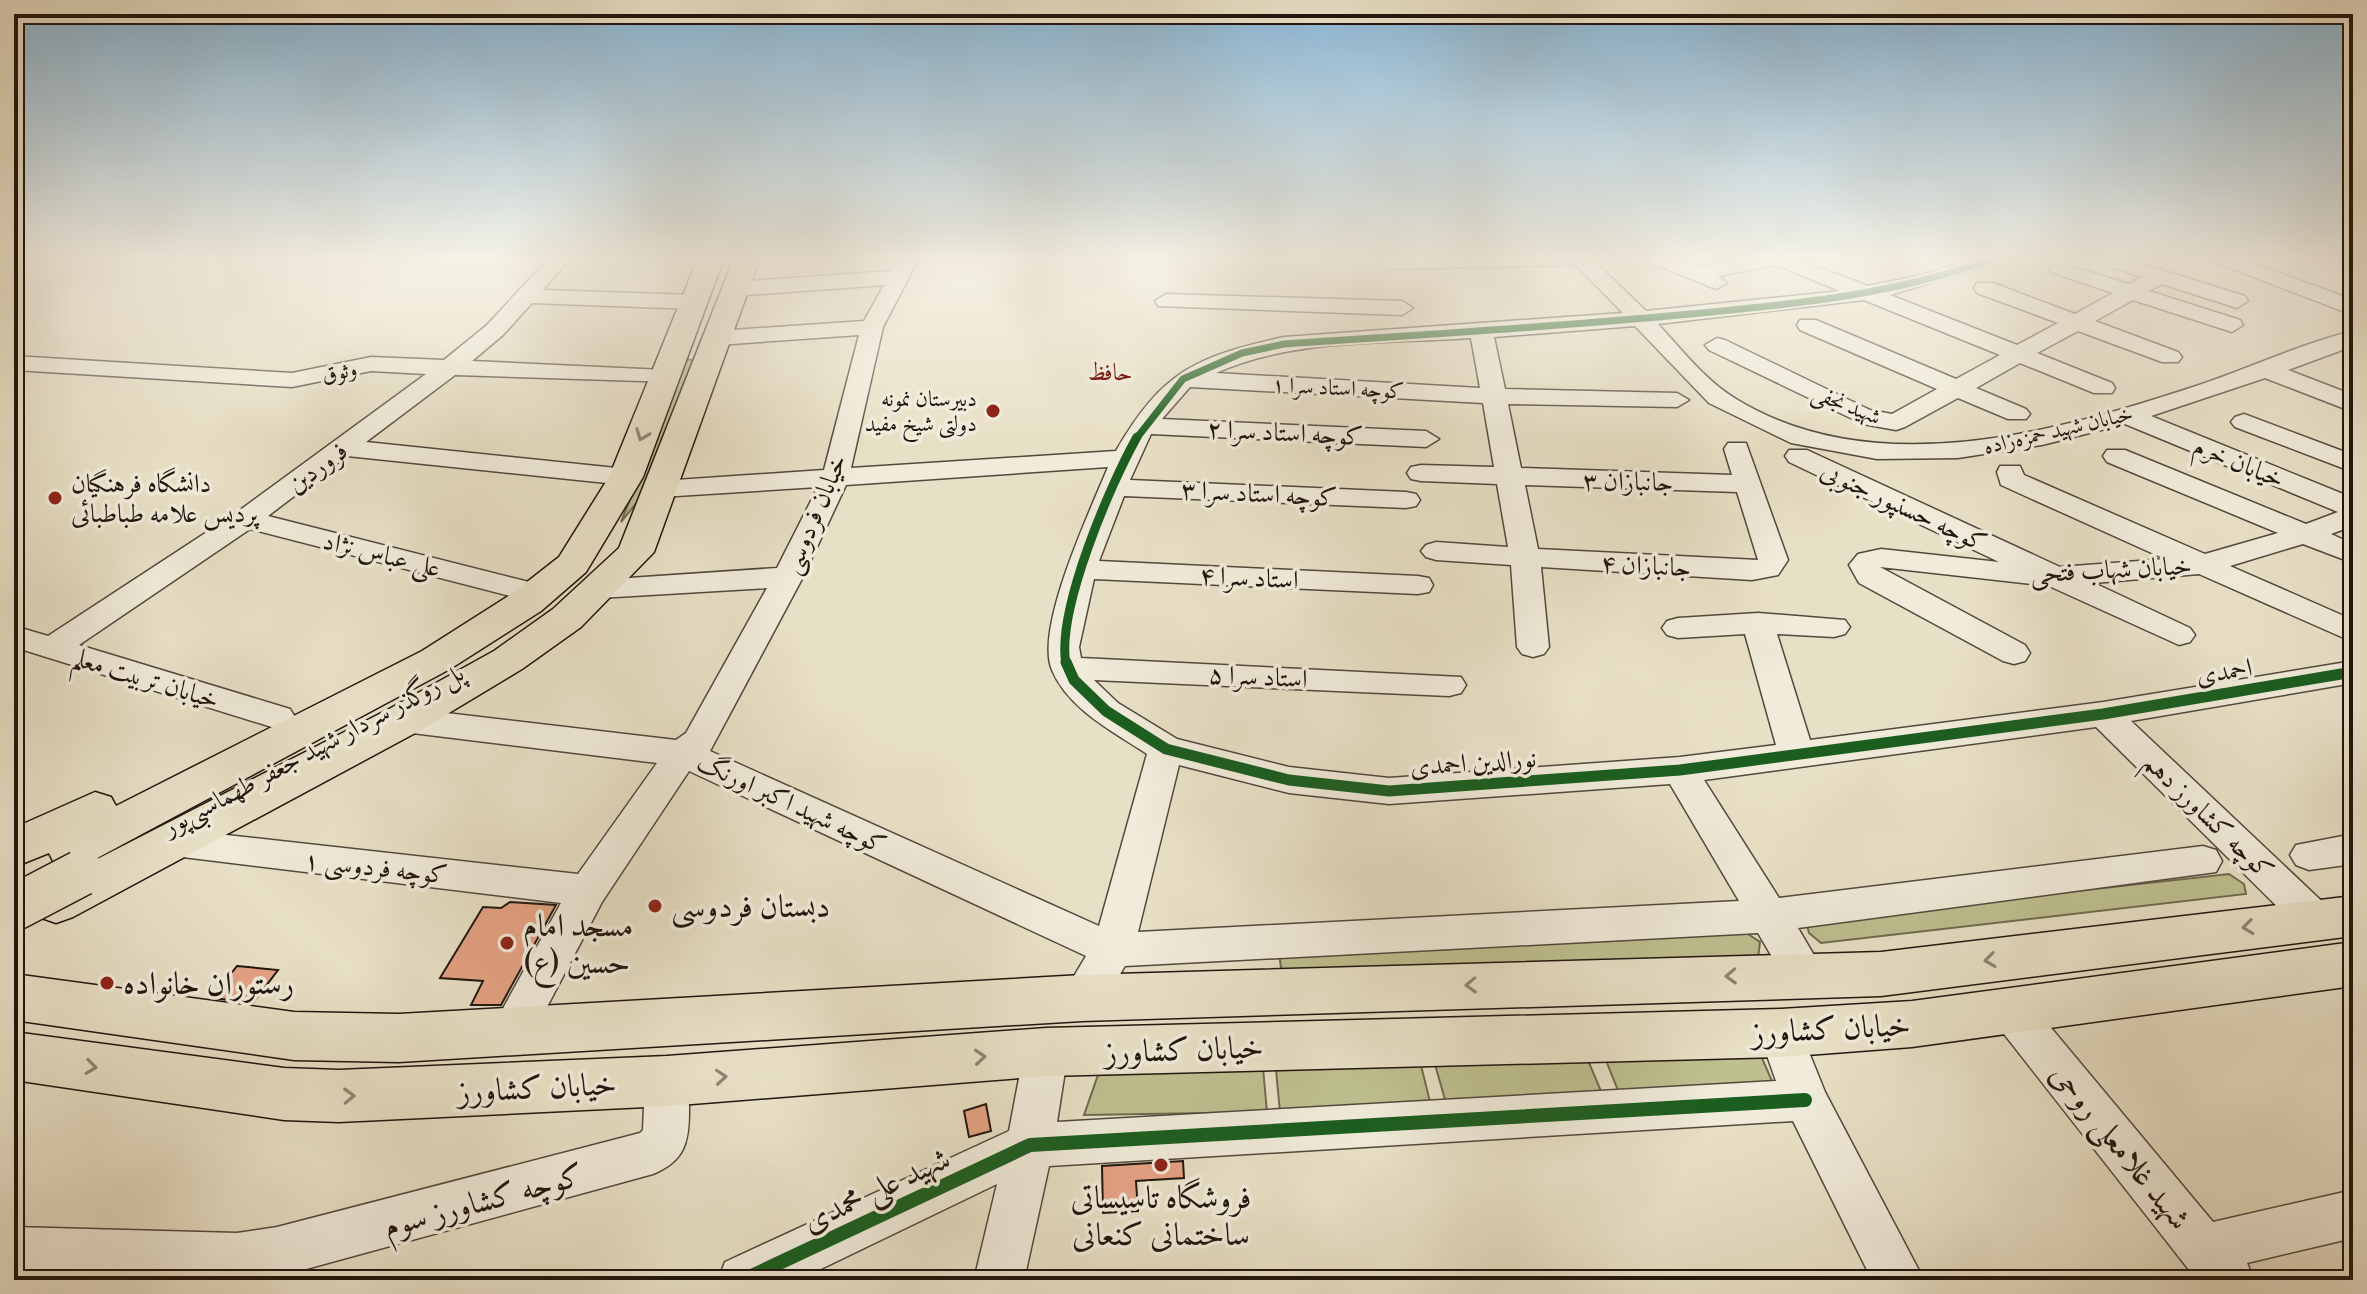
<svg xmlns="http://www.w3.org/2000/svg" width="2367" height="1294" font-family="'Libre Bodoni',Amiri,serif">
<style>
.green{fill:#bec090;stroke:#6f6a50;stroke-width:2}
.building{fill:#e5a284;stroke:#20150f;stroke-width:2}
.lines{fill:none;stroke-linecap:round;stroke-linejoin:round}
.minor-casing{stroke:#52483d;stroke-width:3}
.major-casing{stroke:#20150f;stroke-width:3}
.minor{fill:#f0ebda;fill-rule:evenodd}
.major{fill:#e8e0c6;fill-rule:evenodd}
.major-bridge-casing{stroke:#20150f;stroke-width:48;stroke-linecap:butt}
.major-bridge{stroke:#e8e0c6;stroke-width:45}
.cycleway-far3-casing{stroke:#f0ebda;stroke-width:11}
.cycleway-far2-casing{stroke:#f0ebda;stroke-width:14}
.cycleway-far1-casing{stroke:#f0ebda;stroke-width:16}
.cycleway-casing{stroke:#f0ebda;stroke-width:19}
.cycleway-far3{stroke:#1b5e20;stroke-width:7}
.cycleway-far2{stroke:#1b5e20;stroke-width:9}
.cycleway-far1{stroke:#1b5e20;stroke-width:11}
.cycleway{stroke:#1b5e20;stroke-width:14}
.oneway{stroke:#8e8574}
.poi-dot{fill:#8f2418;stroke:#f0ebda;stroke-width:3}
.labels{text-anchor:middle;stroke-width:7;stroke-linejoin:round;paint-order:stroke}
.far-street-label{font-size:22px;fill:#20150f;stroke:#f0ebda}
.far-poi-label{font-size:22px;fill:#20150f;stroke:#f0ebda;text-anchor:end}
.far-neighbourhood-label{font-size:24px;fill:#7a1f14;stroke:#f0ebda}
.street-label{font-size:26px;fill:#20150f;stroke:#f0ebda}
.poi-label{font-size:26px;fill:#20150f;stroke:#f0ebda;text-anchor:start}
.near-poi-label{font-size:32px;fill:#20150f;stroke:#f0ebda;text-anchor:start}
.near-street-label{font-size:32px;fill:#20150f;stroke:#f0ebda}
</style>
<rect width="100%" height="100%" fill="#e8e0c6"/>
<filter id="stains"><feTurbulence type="fractalNoise" baseFrequency=".0025" numOctaves="4"/><feColorMatrix values="0 0 0 0 .2 0 0 0 0 .09 0 0 0 0 .02 0 0 0 .5 -.17"/></filter>
<radialGradient id="worn" r=".72"><stop offset=".6" stop-color="#630" stop-opacity="0"/><stop offset="1" stop-color="#630" stop-opacity=".3"/></radialGradient>
<g class="green">
<path d="M686,359L697,361L639,500L621,522Z"/>
<path d="M2229,874L2244,884L2246,894L1821,943L1809,933L1807,925L1809,921Z"/>
<path d="M1745,932L1760,942L1758,958L1290,973L1281,968L1279,953Z"/>
<path d="M1747,1050L1762,1058L1775,1088L1621,1098L1603,1053Z"/>
<path d="M1585,1053L1603,1096L1446,1103L1434,1061Z"/>
<path d="M1420,1061L1430,1102L1280,1112L1276,1070Z"/>
<path d="M1263,1068L1267,1112L1084,1115L1098,1075Z"/>
</g>
<g class="building">
<path d="M510,902L556,905L501,1005H471L483,981L440,978L483,907L501,908Z"/>
<path d="M237,966L278,970L253,1003L212,998Z"/>
<path d="M986,1104L991,1131L969,1137L964,1111Z"/>
<path d="M1183,1161L1184,1178L1136,1181L1138,1211L1103,1213L1102,1166Z"/>
</g>
<g class="lines">
<g class="minor-casing">
<g id="minor">
<path d="M14,258H26L14,265Z"/>
<path d="M549,258H570L543,290L693,295L704,302L693,309L532,303L503,335L472,361L664,370L673,372L676,377L673,382L455,375L366,442L626,469L636,471L640,477L636,483L626,485L347,456L268,516L529,582L533,589L529,596L518,598L250,529L79,645L290,709L295,717L290,725L278,729L14,647V626L48,636L236,513L426,374L371,371L292,387L14,370V356L292,373L371,357L444,360L487,325Z"/>
<path d="M899,258H919L883,327L851,468L1116,451C1162,371 1197,356 1284,337L1623,313L1576,265L1390,269L1379,263L1387,258H1591L1646,311L1840,291L1776,265L1718,276L1727,283L1716,289L1649,262L1646,258H1673L1697,267L1750,258H1794L1868,286L1922,275L1976,258H2004L2001,262L1890,295L2017,345L2058,323L1977,293L1974,288L1977,283H1993L2075,314L2113,293L2053,273L2049,269L2053,265H2067L2129,284L2142,277L2109,266L2106,262L2109,258H2123L2245,296L2248,301L2237,308L2162,284L2149,291L2240,320L2243,325L2232,332L2133,300L2095,321L2178,352L2182,357L2178,362H2162L2078,331L2037,353L2112,383L2115,388L2112,393H2094L2020,363L1976,388L2026,409L2030,414L2026,419H2008L1958,398L1905,427L1896,430L1863,424L1709,350L1705,345L1717,338L1725,340L1870,410L1892,414L1937,389L1800,330L1797,325L1800,320H1816L1956,379L2000,355L1864,300L1658,324C1682,350 1705,380 1736,399C1875,484 2057,432 2199,385C2250,368 2300,344 2353,331V346L2288,370L2353,395V412L2265,378L2151,416L2353,498V526L2331,534L2353,544V563L2303,544L2230,566L2353,620V642L2199,574L2094,583L2190,628L2195,635L2190,642L2179,645L2049,586L1880,567L2025,645L2030,653L2025,661L2014,664L2003,661L1859,583L1849,565L1858,554L1881,549L1999,562L1789,462L1785,456L1789,450H1807L2060,567L2165,559L2001,485L1997,472L2000,466H2020L2024,475L2205,554L2278,533L2107,462L2103,456L2107,450H2125L2306,524L2338,512L2125,424L2042,445L1958,458L1877,459L1791,443L1709,403L1635,326L1494,337L1505,389L1677,393L1689,400L1677,407L1508,404L1521,468L1732,475L1724,449L1728,443H1746L1788,560L1778,575L1752,580L1541,567L1549,647L1544,654L1533,657L1522,654L1517,647L1511,565L1436,560L1426,557L1421,551L1426,545L1436,542L1508,547L1497,484L1421,481L1411,479L1407,473L1411,467L1421,465L1494,467L1483,403L1190,387L1162,419L1426,431L1439,439L1426,447L1151,434L1130,480L1406,492L1416,494L1420,500L1416,506L1406,508L1124,496L1099,561L1418,576L1429,578L1433,585L1429,592L1418,594L1094,579L1079,647L1081,658L1461,677L1466,685L1461,693L1449,696L1094,680L1118,703L1177,739L1289,767L1389,778L1680,757L1776,745L1745,634L1678,638L1667,635L1662,628L1667,621L1678,618L1758,613L1845,620L1850,627L1845,634L1834,637L1777,634L1810,740L2103,702L2353,661V683L2131,721L2329,908L2335,919L2329,930L2315,935L2301,930L2096,727L1704,780L1779,898L2203,846L2216,850L2222,861L2216,872L1798,928L1825,974L1819,986L1804,992L1789,986L1758,933L1125,966C1109,991 1100,1023 1067,1011L1061,998L1086,956L689,771L602,902L527,1045L512,1051L497,1045L490,1032L561,903L150,853L144,843L150,833L163,828L578,874L657,763L404,732L392,728L387,720L392,712L404,708L676,740L686,733L767,588L599,598L588,596L584,589L588,582L599,580L777,568L818,487L661,497L651,495L647,489L651,483L661,481L824,470L859,335L717,345L705,338L717,331L864,321L884,285L734,296L723,289L734,282L891,271ZM1471,338L1480,388L1216,373C1294,338 1387,344 1471,338ZM1108,467C1092,507 1034,628 1052,670C1068,709 1114,732 1147,754L1099,926L710,751L803,577L846,485ZM1525,485L1737,492L1758,560L1538,549ZM1179,765L1289,793L1389,804L1670,784L1739,901L1138,932Z"/>
<path d="M1895,258H1917L1918,259L1908,265Z"/>
<path d="M2211,258H2239L2353,300V315L2214,262Z"/>
<path d="M1166,294L1402,301L1413,308L1402,315L1158,306L1155,301Z"/>
<path d="M2244,414L2353,455V472L2235,427L2231,422L2235,417Z"/>
<path d="M2353,834V864L2309,870L2296,865L2290,855L2296,845Z"/>
<path d="M2012,994L2027,999L2213,1222L2353,1190V1238L2247,1263L2254,1280H2197L1997,1025L1991,1012L1997,999Z"/>
<path d="M1781,1014L1796,1020L1825,1092L1924,1280H1872L1793,1121L1049,1166L1024,1280H974L997,1184L798,1280H718L725,1262L1009,1131L1024,1052L1031,1038L1046,1033L1061,1038L1068,1052L1057,1122L1776,1081L1759,1033L1766,1020Z"/>
<path d="M667,1061L683,1067C689,1082 689,1093 689,1110C689,1142 685,1161 653,1174L277,1277L255,1280L14,1277V1227L237,1233L277,1227L640,1133L643,1130L645,1081L651,1067Z"/>
</g>
</g>
<g class="major-casing">
<g id="major">
<path d="M698,258H724L643,477L586,572L541,611L450,669L88,863L71,868L54,863L49,853L14,867V828L95,792L111,797L116,806L422,651L513,593L559,557L609,477Z"/>
<path d="M734,258H760L654,552L581,627L522,669L419,731L73,917L56,923L39,917L31,903L39,889L389,709L494,651L553,609L619,548Z"/>
<path d="M2353,896V936L1881,996L1082,1021L399,1062L294,1060L14,1020V974L294,1012L399,1014L1082,975L1881,952Z"/>
<path d="M2353,942V986L1912,1047L1781,1057L1046,1076L667,1106L339,1122L284,1120L14,1080V1032L284,1068L339,1070L667,1056L1046,1028L1781,1009L1912,1001Z"/>
</g>
</g>
<use href="#minor" class="minor"/>
<use href="#major" class="major"/>
<g class="major-bridge-casing">
<path id="major-bridge" d="M14,908L81,873"/>
</g>
<use href="#major-bridge" class="major-bridge"/>
<g class="cycleway-far3-casing">
<path id="cycleway-far3" d="M1136,439L1183,379L1242,353L1284,344C1419,335 1555,327 1690,314C1794,304 1896,295 1994,258"/>
</g>
<g class="cycleway-far2-casing">
<path id="cycleway-far2" d="M1066,664C1056,611 1110,485 1137,437"/>
</g>
<g class="cycleway-far1-casing">
<path id="cycleway-far1" d="M1066,662L1074,680L1106,711L1166,749L1289,780L1389,791L1680,770L2103,714L2353,672"/>
</g>
<g class="cycleway-casing">
<path id="cycleway" d="M743,1280L1030,1145L1805,1100"/>
</g>
<use href="#cycleway-far3" class="cycleway-far3"/>
<use href="#cycleway-far2" class="cycleway-far2"/>
<use href="#cycleway-far1" class="cycleway-far1"/>
<use href="#cycleway" class="cycleway"/>
</g>
<defs><path id="oneway-chevron" d="M-2-3.5L2.5 0L-2 3.5" fill="none" stroke-width="1.6" stroke-linecap="round" stroke-linejoin="round" transform="scale(2)"/></defs>
<g class="oneway">
<use href="#oneway-chevron" transform="translate(642 435) rotate(111)"/>
<use href="#oneway-chevron" transform="translate(2248 927) rotate(173)"/>
<use href="#oneway-chevron" transform="translate(1990 960) rotate(173)"/>
<use href="#oneway-chevron" transform="translate(1731 976) rotate(178)"/>
<use href="#oneway-chevron" transform="translate(1471 985) rotate(178)"/>
<use href="#oneway-chevron" transform="translate(980 1057) rotate(-4)"/>
<use href="#oneway-chevron" transform="translate(91 1067) rotate(8)"/>
<use href="#oneway-chevron" transform="translate(721 1077) rotate(-4)"/>
<use href="#oneway-chevron" transform="translate(349 1096) rotate(-2)"/>
</g>
<linearGradient id="sky" x2="0" y2="1"><stop stop-color="#89b7d7"/><stop offset="0.59" stop-color="#f5f1e5"/><stop offset="1" stop-color="#f5f1e5" stop-opacity="0"/></linearGradient>
<rect width="2367" height="439" fill="url(#sky)"/>
<g class="poi-dot">
<circle cx="993" cy="411" r="8"/>
<circle cx="55" cy="498" r="8"/>
<circle cx="655" cy="906" r="8"/>
<circle cx="507" cy="943" r="8"/>
<circle cx="107" cy="983" r="8"/>
<circle cx="1161" cy="1165" r="8"/>
</g>
<g class="labels">
<g class="far-street-label">
<text transform="translate(339 371) rotate(-12)" y="8">وثوق</text>
<text transform="translate(1338 387) rotate(3)" y="8">کوچه استاد سرا ۱</text>
<text transform="translate(1847 404) rotate(22)" y="8">شهید نجفی</text>
<text transform="translate(2058 429) rotate(-13)" y="8">خیابان شهید حمزه‌زاده</text>
</g>
<g class="far-poi-label">
<text x="977" y="406">دبیرستان نمونه<tspan x="977" dy="25">دولتی شیخ مفید</tspan></text>
</g>
<g class="far-neighbourhood-label">
<text x="1110" y="380">حافظ</text>
</g>
<g class="street-label">
<text transform="translate(1285 432) rotate(3)" y="9">کوچه استاد سرا ۲</text>
<text transform="translate(2239 462) rotate(22)" y="9">خیابان خرم</text>
<text transform="translate(317 467) rotate(-36)" y="9">فروردین</text>
<text transform="translate(1628 481) rotate(1)" y="9">جانبازان ۳</text>
<text transform="translate(1259 493) rotate(3)" y="9">کوچه استاد سرا ۳</text>
<text transform="translate(1904 506) rotate(25)" y="9">کوچه حسنپور جنوبی</text>
<text transform="translate(814 514) rotate(-67)" y="9">خیابان فردوسی</text>
<text transform="translate(382 554) rotate(14)" y="9">علی عباس نژاد</text>
<text transform="translate(1646 565) rotate(3)" y="9">جانبازان ۴</text>
<text transform="translate(2111 569) rotate(-3)" y="9">خیابان شهاب فتحی</text>
<text transform="translate(1249 577) rotate(3)" y="9">استاد سرا ۴</text>
<text transform="translate(2224 671) rotate(-9)" y="9">احمدی</text>
<text transform="translate(1258 676) rotate(3)" y="9">استاد سرا ۵</text>
<text transform="translate(146 678) rotate(17)" y="9">خیابان تربیت معلم</text>
<text transform="translate(313 749) rotate(-28)" y="9">پل روگذر سردار شهید جعفر طهماسبی‌پور</text>
<text transform="translate(1473 762) rotate(-4)" y="9">نورالدین احمدی</text>
<text transform="translate(792 803) rotate(25)" y="9">کوچه شهید اکبر اورنگ</text>
<text transform="translate(2209 816) rotate(44)" y="9">کوچه کشاورز دهم</text>
<text transform="translate(376 867) rotate(6)" y="9">کوچه فردوسی ۱</text>
</g>
<g class="poi-label">
<text x="71" y="492">دانشگاه فرهنگیان<tspan x="71" dy="30">پردیس علامه طباطبائی</tspan></text>
</g>
<g class="near-poi-label">
<text x="671" y="917">دبستان فردوسی</text>
<text x="523" y="936">مسجد امام<tspan x="523" dy="37">حسین (ع)</tspan></text>
<text x="123" y="994">رستوران خانواده</text>
<text x="1161" y="1208" text-anchor="middle">فروشگاه تاسیساتی<tspan x="1161" dy="37">ساختمانی کنعانی</tspan></text>
</g>
<g class="near-street-label">
<text transform="translate(1831 1028) rotate(-3)" y="11">خیابان کشاورز</text>
<text transform="translate(1184 1049) rotate(-2)" y="11">خیابان کشاورز</text>
<text transform="translate(537 1087) rotate(-3)" y="11">خیابان کشاورز</text>
<text transform="translate(2121 1146) rotate(51)" y="11">شهید غلامعلی روحی</text>
<text transform="translate(876 1189) rotate(-25)" y="11">شهید علی محمدی</text>
<text transform="translate(483 1200) rotate(-15)" y="11">کوچه کشاورز سوم</text>
</g>
</g>
<rect width="2367" height="1294" fill="none" stroke="#e8e0c6" stroke-width="48"/>
<rect x="16" y="16" width="2335" height="1262" fill="none" stroke="#20150f" stroke-width="4"/>
<rect x="24" y="24" width="2319" height="1246" fill="none" stroke="#20150f" stroke-width="2"/>
<rect width="100%" height="100%" filter="url(#stains)"/>
<rect width="100%" height="100%" fill="url(#worn)"/>
</svg>
